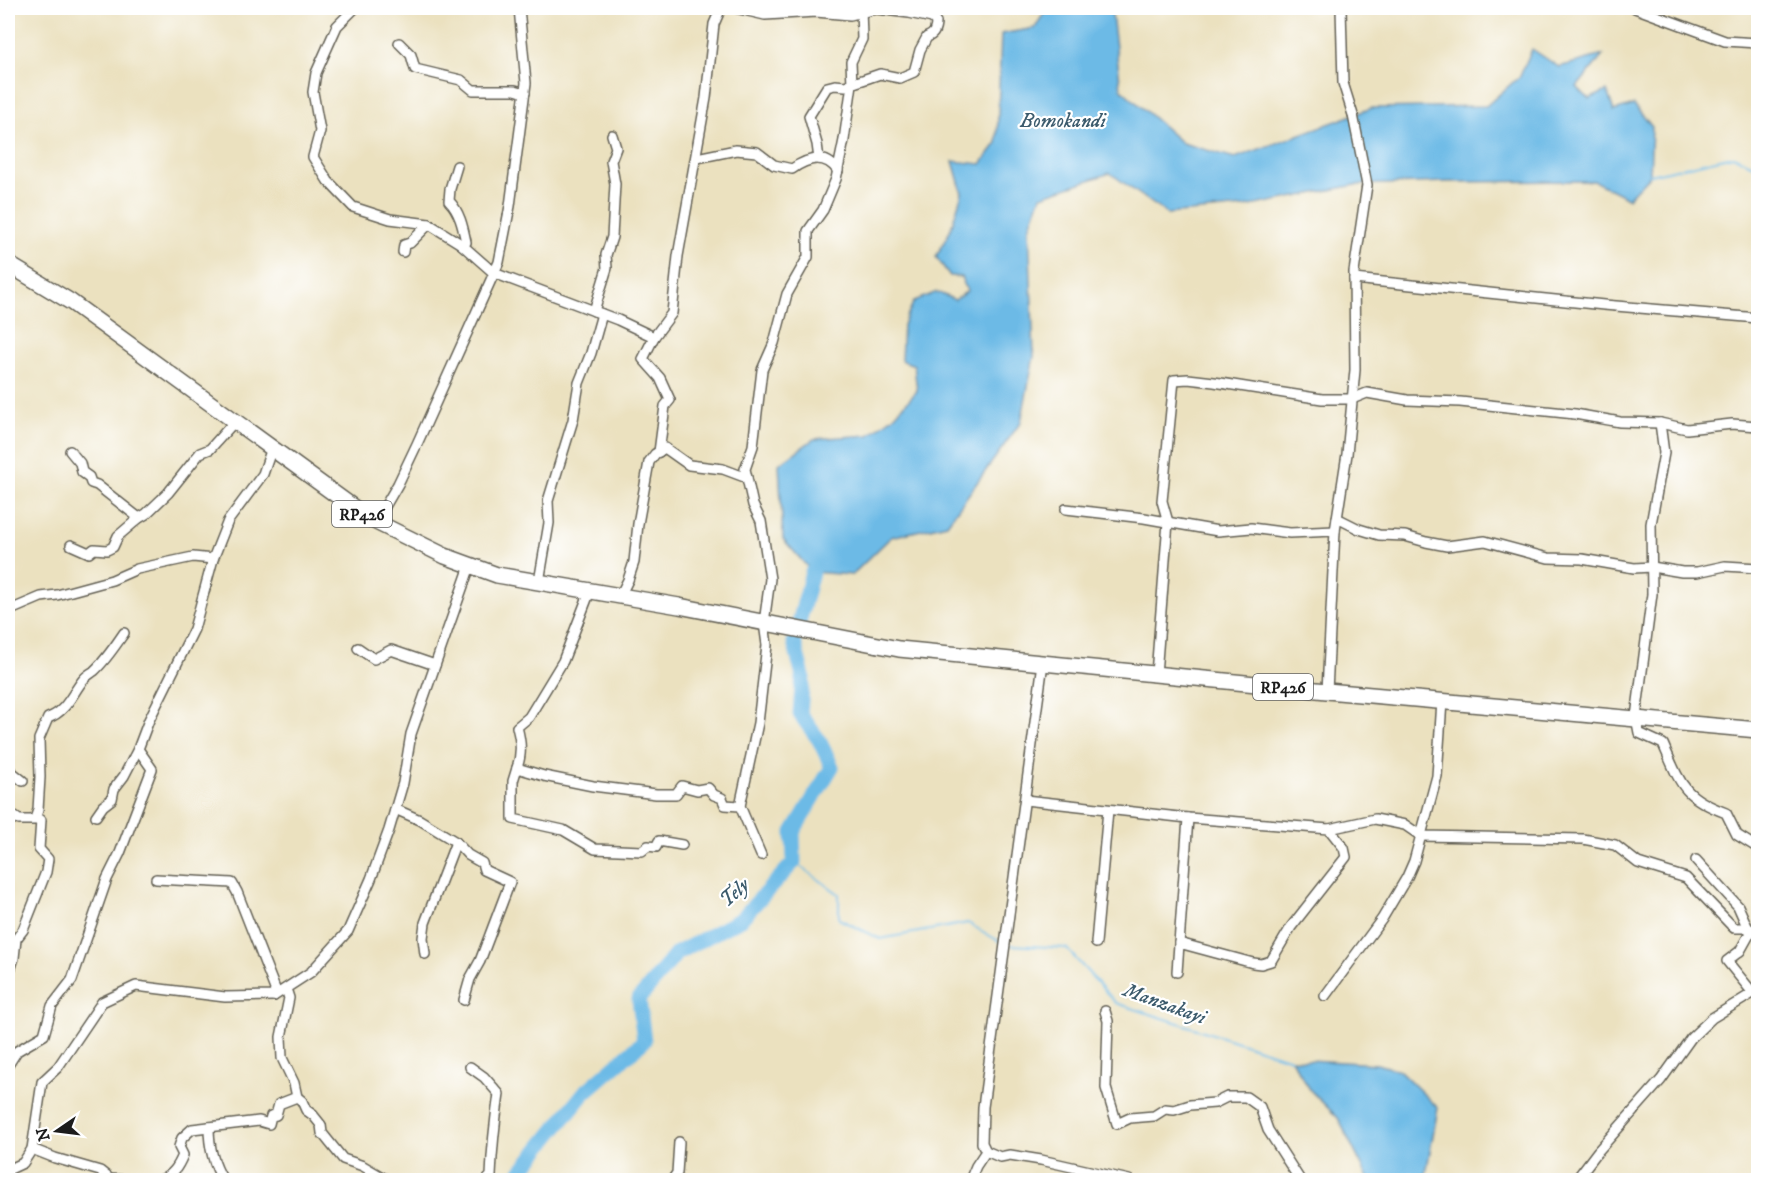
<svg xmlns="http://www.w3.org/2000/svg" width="1766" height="1188" font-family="'IM FELL DW Pica',serif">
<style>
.water{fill:#6cbae6;stroke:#446b81;stroke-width:1.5}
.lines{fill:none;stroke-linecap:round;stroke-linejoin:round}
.stream{stroke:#6cbae6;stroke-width:2}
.river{stroke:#6cbae6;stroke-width:15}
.minor-casing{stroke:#646155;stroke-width:12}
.primary-casing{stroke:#646155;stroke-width:18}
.minor{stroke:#fff;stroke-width:9}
.primary{stroke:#fff;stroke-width:15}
.labels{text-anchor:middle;stroke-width:4.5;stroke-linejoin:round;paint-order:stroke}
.shield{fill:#fff;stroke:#606060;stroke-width:1.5}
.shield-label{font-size:16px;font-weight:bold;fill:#1c1c1c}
.water-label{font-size:20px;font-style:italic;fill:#3c5b6d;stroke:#fff}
</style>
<rect width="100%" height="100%" fill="#fff"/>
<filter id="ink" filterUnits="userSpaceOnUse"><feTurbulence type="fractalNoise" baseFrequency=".0167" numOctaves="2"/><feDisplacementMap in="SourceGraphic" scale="12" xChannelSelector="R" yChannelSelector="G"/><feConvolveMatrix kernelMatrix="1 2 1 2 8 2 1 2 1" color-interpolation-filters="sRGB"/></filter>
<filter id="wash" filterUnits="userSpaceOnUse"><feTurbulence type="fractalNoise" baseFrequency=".008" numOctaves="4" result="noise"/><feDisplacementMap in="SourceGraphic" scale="24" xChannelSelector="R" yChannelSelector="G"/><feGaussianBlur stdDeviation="1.35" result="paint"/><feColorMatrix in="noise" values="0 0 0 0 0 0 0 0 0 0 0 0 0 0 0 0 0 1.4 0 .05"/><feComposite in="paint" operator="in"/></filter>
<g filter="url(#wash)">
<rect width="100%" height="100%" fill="#ebe1bf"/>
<g class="water">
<path d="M1047,8H1113L1112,14L1121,89L1182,143L1235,158L1372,108L1486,106L1520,76L1532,49L1559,67L1603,55L1577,87L1589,99L1607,91L1614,111L1634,105L1652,127L1650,175L1628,198L1594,181L1448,182L1355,185L1245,207L1167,214L1110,173L1041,196L1029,228L1034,356L1021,422L947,524L891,537L852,575L812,572L783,539L779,464L814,439L869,435L894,416L917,391L914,365L901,360L903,325L914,301L937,292L955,300L967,291L961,277L950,276L936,257L950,231L962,193L953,161L981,164L997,143L1001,34L1035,28Z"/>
<path d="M1291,1059L1377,1064L1400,1071L1438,1108L1425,1179L1369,1180L1338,1118L1311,1091Z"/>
</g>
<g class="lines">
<g class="stream">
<path d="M1650,175L1733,156L1758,167"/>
<path d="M794,862L839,894V919L880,939L968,923L1002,943"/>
<path d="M1011,945L1066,948L1116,1003L1291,1059"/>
</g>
<path class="river" d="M514,1180L584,1093L644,1041L639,999L677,953L741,919L794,862L793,832L832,767L819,740L800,714L803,676L794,642L812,572"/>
</g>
</g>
<g filter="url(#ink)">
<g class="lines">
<g class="minor-casing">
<g id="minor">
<path d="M355,8L337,26L316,73L313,92L320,131L313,157L328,181L353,207L390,219L429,224L461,244L494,273L618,320L654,337L672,313L678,256L706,98L714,24L721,8"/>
<path d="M735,8L765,15L816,12L850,15L876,9L909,13L932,18L936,22C936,30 934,35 927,37L920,50L914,72L900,78L880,74L845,86L835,85L827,87L809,116L817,144L819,159"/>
<path d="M1635,8L1725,41L1758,43"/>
<path d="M399,43L411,55L415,69L461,80L473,90H515L525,93"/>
<path d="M697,158L736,150L757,152L774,165L792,169C808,158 825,153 838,171"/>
<path d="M457,166L450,189L449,201C460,212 463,228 466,242L461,244"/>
<path d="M403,252L404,245L410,243L429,224"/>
<path d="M1354,279L1604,305L1758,318"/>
<path d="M594,311L607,268L606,255L612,237L615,184L611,161L616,148L612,135"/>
<path d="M654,337L643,359L660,378L670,400L665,406L659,452"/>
<path d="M1660,423L1664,453L1651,524L1652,594L1636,717L1639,733L1663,744C1681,785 1683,797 1726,813L1737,835L1758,848"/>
<path d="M70,451L80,463L82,472L89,477L91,483L97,485L139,518"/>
<path d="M1066,509L1144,518L1218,531L1251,528L1290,533L1335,531"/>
<path d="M1337,518L1359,529L1379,535L1405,536L1426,542L1447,546L1485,541L1548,558L1582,559L1634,568L1652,567L1682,572H1697L1725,566L1758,568"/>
<path d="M376,522L398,484L417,444L499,262L510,206L526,83L519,8"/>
<path d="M71,545L89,553L94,549L107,550L113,547L118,536L139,518L146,514L168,493L200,453L210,449L235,421"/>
<path d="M539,582L549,523L548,501L573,420L579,383L591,353L602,314"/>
<path d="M590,591L563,661L529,717L517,727C521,742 522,753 517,768L544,776L593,786L656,794H676L682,786L697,790L708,788L714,795L722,798L725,805L740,806"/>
<path d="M620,596L628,580L634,562L638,524L649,462L655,454L665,448L689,465L723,469L747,478"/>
<path d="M8,611L41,597L57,595L112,580L137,569L193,557L213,559"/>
<path d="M358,648L374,659L391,650L435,665"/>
<path d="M1043,663L983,1107L982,1143L986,1151L1000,1157L1010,1155L1041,1160L1129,1180"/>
<path d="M1156,674L1168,522L1162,501L1174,380L1188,379L1214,382L1322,399H1352L1367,393L1407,400L1460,402L1575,414L1620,422L1660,423L1687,429L1732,424L1758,426"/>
<path d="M1327,691L1335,531L1347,454L1355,370L1354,272L1367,185L1353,115L1343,83L1341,8"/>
<path d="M517,768L513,781V819L563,830L595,849L642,851L648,846L656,847L659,841L682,845"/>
<path d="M8,769L23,781"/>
<path d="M1025,800L1188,818L1329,829L1375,819L1405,825L1421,836L1583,839L1615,845L1638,863L1686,878L1734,928H1748L1758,933"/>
<path d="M395,809L420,820L456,842L468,855L482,863L484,870L510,882L480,961L470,979L464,1000"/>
<path d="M8,812L19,820H41L39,849L48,859L46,872L23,930L16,939L14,958L8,976"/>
<path d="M96,816L103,806L112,799L114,789L124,776L138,749"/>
<path d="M35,819L38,810L40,777L39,739L48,718C66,712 72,694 83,680C86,676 90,674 94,671C106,660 115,646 124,633"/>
<path d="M761,855L740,806L758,723L767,645L764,623L770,579L761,521L753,505L745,469L753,446L762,370L774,343L787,294L808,257V231L823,210L836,179L844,140L852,84L851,62L862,39L861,8"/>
<path d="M156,879L232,883L237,892L275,989L274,996"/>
<path d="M1096,943L1108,810"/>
<path d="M1179,943L1253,963L1261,964L1271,961L1291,927L1346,857L1344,848L1329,829"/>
<path d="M425,954L423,938L425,923L456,842"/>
<path d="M1177,972L1188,818"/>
<path d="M1325,996L1382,919L1407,877L1414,861L1437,776L1442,701"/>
<path d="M1105,1011L1108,1021L1106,1088L1117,1124L1130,1118L1154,1116L1165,1109L1174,1110L1190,1105L1215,1103L1227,1097H1246L1260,1107L1268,1130L1300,1180"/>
<path d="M8,1065L17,1051L44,1035L52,1006L72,980L107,879L120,853L152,769L138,749L149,720L194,629L213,559L228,521L263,474L272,448"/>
<path d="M470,1067L484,1077L499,1094C495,1121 492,1148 491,1176L487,1180"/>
<path d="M297,1097L302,1101L306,1110L313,1115L321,1125L322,1133L343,1159L363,1166L387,1180"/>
<path d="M209,1127C209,1147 213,1164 223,1180"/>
<path d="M32,1149L55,1158L100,1171L110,1179L124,1180"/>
<path d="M8,1170L23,1163L32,1149L42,1082L58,1067L102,1002L136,986L225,997L274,996L311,972L348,931L371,879L389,830L403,783L411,734L470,566"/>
<path d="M161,1180C173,1175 178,1167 183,1155L179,1147L182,1138L192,1129L259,1121L269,1124L271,1116L276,1115L279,1104L297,1097L294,1083L282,1058L281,1037L289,998L286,989"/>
<path d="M672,1180L677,1173L679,1142"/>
<path d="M970,1180L976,1166L986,1151"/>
<path d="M1576,1180L1598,1151L1661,1080L1691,1038L1712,1018L1753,993L1727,961L1740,951L1750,933L1738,906L1696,860"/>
</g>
</g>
<g class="primary-casing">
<path id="primary" d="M8,264L71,302L368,518L445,556L497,575L679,606L899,649L1327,691L1758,730"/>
</g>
<use href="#minor" class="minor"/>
<use href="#primary" class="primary"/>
</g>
</g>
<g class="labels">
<g class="shield">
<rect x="332" y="501" width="60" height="26" rx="4.5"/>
<rect x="1253" y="674" width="60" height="26" rx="4.5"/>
</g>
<g class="shield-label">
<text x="362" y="520">RP426</text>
<text x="1283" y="693">RP426</text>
</g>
<g class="water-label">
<text x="1063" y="127">Bomokandi</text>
<text transform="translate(734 892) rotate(-42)" y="7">Tely</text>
<text transform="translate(1165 1003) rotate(20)" y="7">Manzakayi</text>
</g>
</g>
<rect width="1766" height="1188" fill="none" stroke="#fff" stroke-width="30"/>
<g transform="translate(57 1131) rotate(256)" stroke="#ffffff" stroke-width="4.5" paint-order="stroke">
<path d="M0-4.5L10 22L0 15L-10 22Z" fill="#1c1c1c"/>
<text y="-9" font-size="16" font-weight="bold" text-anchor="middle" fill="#1c1c1c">N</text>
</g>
</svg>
